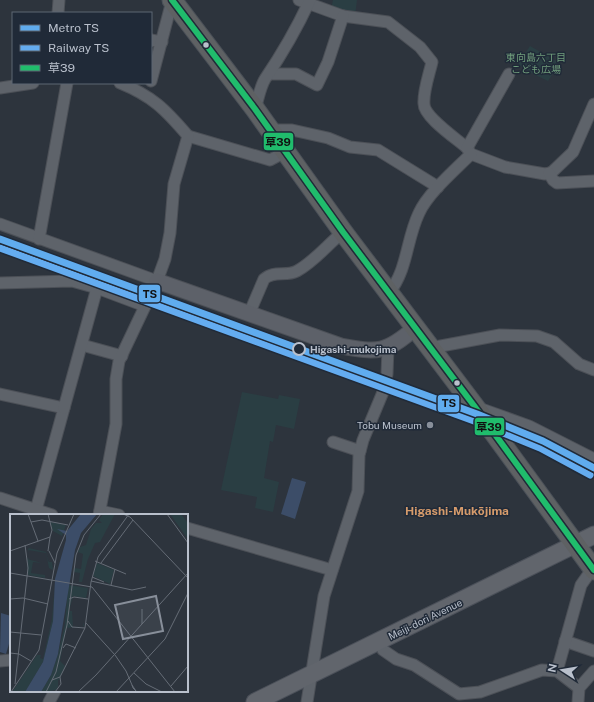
<svg xmlns="http://www.w3.org/2000/svg" width="594" height="702" font-family="'Public Sans','Noto Sans JP',sans-serif">
<style>
.green{fill:#2a3e43}
.water{fill:#3c4d68}
.lines{fill:none;stroke-linecap:round;stroke-linejoin:round}
.street-casing{stroke:#4c5057;stroke-width:13}
.secondary-casing{stroke:#4c5057;stroke-width:17}
.primary-casing{stroke:#4b5059;stroke-width:19}
.highway-casing{stroke:#4a5058;stroke-width:21}
.street{stroke:#5e636a;stroke-width:11}
.secondary{stroke:#5d6169;stroke-width:15}
.primary{stroke:#61656c;stroke-width:17}
.highway{stroke:#5e6163;stroke-width:19}
.bus-1-casing{stroke:#202a38;stroke-width:9}
.bus-1{stroke:#20bc6c;stroke-width:6}
.rail-1-casing{stroke:#202a38;stroke-width:10}
.rail-1{stroke:#64acf0;stroke-width:7}
.metro-1-casing{stroke:#202a38;stroke-width:10}
.metro-1{stroke:#60acee;stroke-width:7}
.bus-dot{fill:#b9c0cc;stroke:#202a38;stroke-width:1.5}
.stop-dot{fill:#202a38;stroke:#b9c0cc;stroke-width:2}
.poi-dot{fill:#888f9a;stroke:#202a38;stroke-width:1.5}
.labels{text-anchor:middle;stroke-width:3;stroke-linejoin:round;paint-order:stroke}
.park-label{font-size:10px;fill:#709d7c;stroke:#202a38}
.stop-label{font-size:10px;font-weight:bold;fill:#b9c0cc;stroke:#202a38;text-anchor:start}
.poi-label{font-size:10px;fill:#b9c0cc;stroke:#202a38;text-anchor:end}
.street-label{font-size:10px;fill:#b9c0cc;stroke:#202a38}
.quarter-label{font-size:12px;font-weight:bold;fill:#d69b6b;stroke:#202a38}
.inset-road{fill:none;stroke:#656c76;stroke-width:1}
.view{fill:#888f9a;fill-opacity:0.15;stroke:#888f9a;stroke-width:2}
.inset-edge{fill:none;stroke:#b9c0cc;stroke-width:2}
.line-badge{stroke:#202a38;stroke-width:1.5}
.pale-badge-label{font-size:11px;text-anchor:middle;font-weight:bold;fill:#111}
</style>
<rect width="100%" height="100%" fill="#2d343d"/>
<g class="green">
<path d="M333,0H357L355,16L331,9Z"/>
<path d="M530,46L560,63L548,81L529,72L518,64Z"/>
<path d="M242,392L278,399L279,395L300,399L294,429L276,425L273,442L270,441L264,478L279,482L273,512L255,508L257,497L221,490Z"/>
</g>
<g class="water">
<path d="M292,478L306,482L295,519L281,514Z"/>
<path d="M1,613L11,616V637L6,654L0,652Z"/>
</g>
<g class="lines">
<g class="street-casing">
<g id="street">
<path d="M299,0L343,16L388,22L420,47L432,62C429,75 423,91 424,104C424,117 457,139 467,148L471,154L505,167L545,174L551,173L573,152L594,104"/>
<path d="M58,13L59,0"/>
<path d="M151,40L162,42"/>
<path d="M270,74H296L317,85L328,62L343,16"/>
<path d="M151,81L172,1"/>
<path d="M0,88L33,83"/>
<path d="M255,109C258,100 260,87 265,79C282,54 297,28 310,0"/>
<path d="M270,130H292L328,138L350,147L378,150L438,187"/>
<path d="M188,136L270,160L285,152"/>
<path d="M467,148L509,74"/>
<path d="M549,173L553,180L557,183L594,181"/>
<path d="M0,224L157,281"/>
<path d="M39,239L67,83"/>
<path d="M0,283L72,281L97,288L145,306"/>
<path d="M389,293C408,269 406,240 419,213C428,193 455,170 471,154"/>
<path d="M249,314L264,279C274,270 286,277 297,271C315,261 327,245 343,232"/>
<path d="M82,345L122,356"/>
<path d="M430,348L500,335L537,336L554,342L579,364L594,370"/>
<path d="M0,394L64,408L36,510"/>
<path d="M476,407L529,426L594,459"/>
<path d="M64,408L97,288"/>
<path d="M333,442L360,451"/>
<path d="M0,498L52,515"/>
<path d="M100,511L119,515"/>
<path d="M99,515L116,424V379L119,361L157,281L165,259L170,233L174,184L188,136C165,109 152,96 120,83"/>
<path d="M187,528L332,570"/>
<path d="M565,641L594,651"/>
<path d="M383,650L396,659L414,665L459,694L480,692L542,670L557,671L579,688"/>
<path d="M0,661L11,660"/>
<path d="M557,671L581,585L593,568"/>
<path d="M49,702L55,691"/>
<path d="M307,702L324,596L358,491L359,455L363,440L383,392L387,374L388,348"/>
<path d="M578,702L579,688L594,671"/>
</g>
</g>
<g class="secondary-casing">
<path id="secondary" d="M157,281L341,346C378,353 386,353 415,328"/>
</g>
<g class="primary-casing">
<path id="primary" d="M255,702L594,535"/>
</g>
<g class="highway-casing">
<path id="highway" d="M172,0L255,109L343,232L475,407L594,570"/>
</g>
<use href="#street" class="street"/>
<use href="#secondary" class="secondary"/>
<use href="#primary" class="primary"/>
<use href="#highway" class="highway"/>
<g class="bus-1-casing">
<path id="bus-1" d="M172,0L255,109L343,232L475,407L594,570"/>
</g>
<use href="#bus-1" class="bus-1"/>
<g class="rail-1-casing">
<path id="rail-1" d="M0,248L474,421L540,448L590,475"/>
</g>
<use href="#rail-1" class="rail-1"/>
<g class="metro-1-casing">
<path id="metro-1" d="M0,239L477,414L543,441L594,468"/>
</g>
<use href="#metro-1" class="metro-1"/>
</g>
<g class="bus-dot">
<circle cx="206" cy="45" r="3.5"/>
<circle cx="457" cy="383" r="3.5"/>
</g>
<circle class="stop-dot" cx="299" cy="349" r="6"/>
<circle class="poi-dot" cx="430" cy="425" r="4"/>
<g class="labels">
<g class="park-label">
<text x="536" y="61">東向島六丁目<tspan x="536" dy="12">こども広場</tspan></text>
</g>
<g class="stop-label">
<text x="310" y="353">Higashi-mukojima</text>
</g>
<g class="poi-label">
<text x="422" y="429">Tobu Museum</text>
</g>
<g class="street-label">
<text transform="translate(425 619) rotate(-26)" y="4">Meiji-dori Avenue</text>
</g>
<g class="quarter-label">
<text x="457" y="515">Higashi-Mukōjima</text>
</g>
</g>
<g transform="translate(10 514)">
<rect width="178" height="178" fill="#2d343d"/>
<path d="M93,0H105L90,28L85,29L78,45L72,68H69L70,59L64,58V54L71,55L73,40L68,38L70,33L76,31L81,15L86,9H92L89,6ZM160,0H171L178,9V25ZM40,8L56,11L52,22L43,17ZM19,34L36,38L38,47L41,46L38,48H42L43,56L39,54L36,39L18,36L19,44L17,45L32,49L23,48L21,59L35,61V64L18,61L17,44H19L18,35ZM87,49L104,56L100,70L83,62ZM45,68L43,107L33,148L15,178H2L27,141H31L30,144L33,145L42,105ZM58,71L78,74L76,84L63,82L59,97H62L63,113L73,112L74,108V112L56,114L50,147L55,152L49,166H45H48V173L46,176L31,178L40,163L48,140L55,110Z" fill="#2a3e43"/>
<path d="M71,0H87L71,19L65,36L48,140L41,161L31,178H15L33,148L43,107L45,65L56,26V21L47,15L57,17Z" fill="#3c4d68"/>
<path class="inset-road" d="M18,0L28,27M113,0L120,3L178,64M157,0L178,29M21,8L32,6L58,11M0,37L40,23L42,16L38,0M38,37L40,23M39,37L45,49M85,47L116,60M91,49L123,6M0,59L82,73L165,178M82,63L94,68M81,67L122,76L136,73M101,71L105,55M0,85L13,84L38,90M59,85L64,83L78,85M132,95V110M58,107L62,113L75,114M76,109L105,141L116,157L122,171M0,118L31,121M53,134L56,130L66,134M0,139L9,140L21,147M124,159L136,170L152,178M42,166L50,163L75,114L81,68L88,43L119,0M5,170L18,54L15,31M122,171L126,177L127,178L123,174ZM161,172L178,152M1,178L29,136L47,39L64,0M36,178L46,158L57,111L66,41L74,21L91,0M45,178L51,170L50,163M68,178L86,161L178,59M106,178L155,125L178,79"/>
<path class="view" d="M146,82L153,117L113,125L105,91Z"/>
<rect width="178" height="178" class="inset-edge"/>
</g>
<g class="line-badge">
<rect x="263" y="132" width="31" height="19" rx="4" fill="#20bc6c"/>
<rect x="138" y="284" width="23" height="19" rx="4" fill="#60acee"/>
<rect x="437" y="394" width="23" height="19" rx="4" fill="#60acee"/>
<rect x="474" y="417" width="31" height="19" rx="4" fill="#20bc6c"/>
</g>
<g class="pale-badge-label">
<text x="278" y="146">草39</text>
<text x="150" y="298">TS</text>
<text x="449" y="407">TS</text>
<text x="489" y="431">草39</text>
</g>
<rect x="12" y="12" width="140" height="72" fill="#202a38" stroke="#5d6673"/>
<rect x="20" y="25" width="20" height="6" fill="#60acee" stroke="#5d6673"/>
<text x="48" y="32" font-size="12" fill="#b9c0cc">Metro TS</text>
<rect x="20" y="45" width="20" height="6" fill="#64acf0" stroke="#5d6673"/>
<text x="48" y="52" font-size="12" fill="#b9c0cc">Railway TS</text>
<rect x="20" y="65" width="20" height="6" fill="#20bc6c" stroke="#5d6673"/>
<text x="48" y="72" font-size="12" fill="#b9c0cc">草39</text>
<g transform="translate(562 670) rotate(282)" stroke="#202a38" stroke-width="3" paint-order="stroke">
<path d="M0-3L7 15L0 10L-7 15Z" fill="#b9c0cc"/>
<text y="-6" font-size="11" font-weight="bold" text-anchor="middle" fill="#b9c0cc">N</text>
</g>
</svg>
